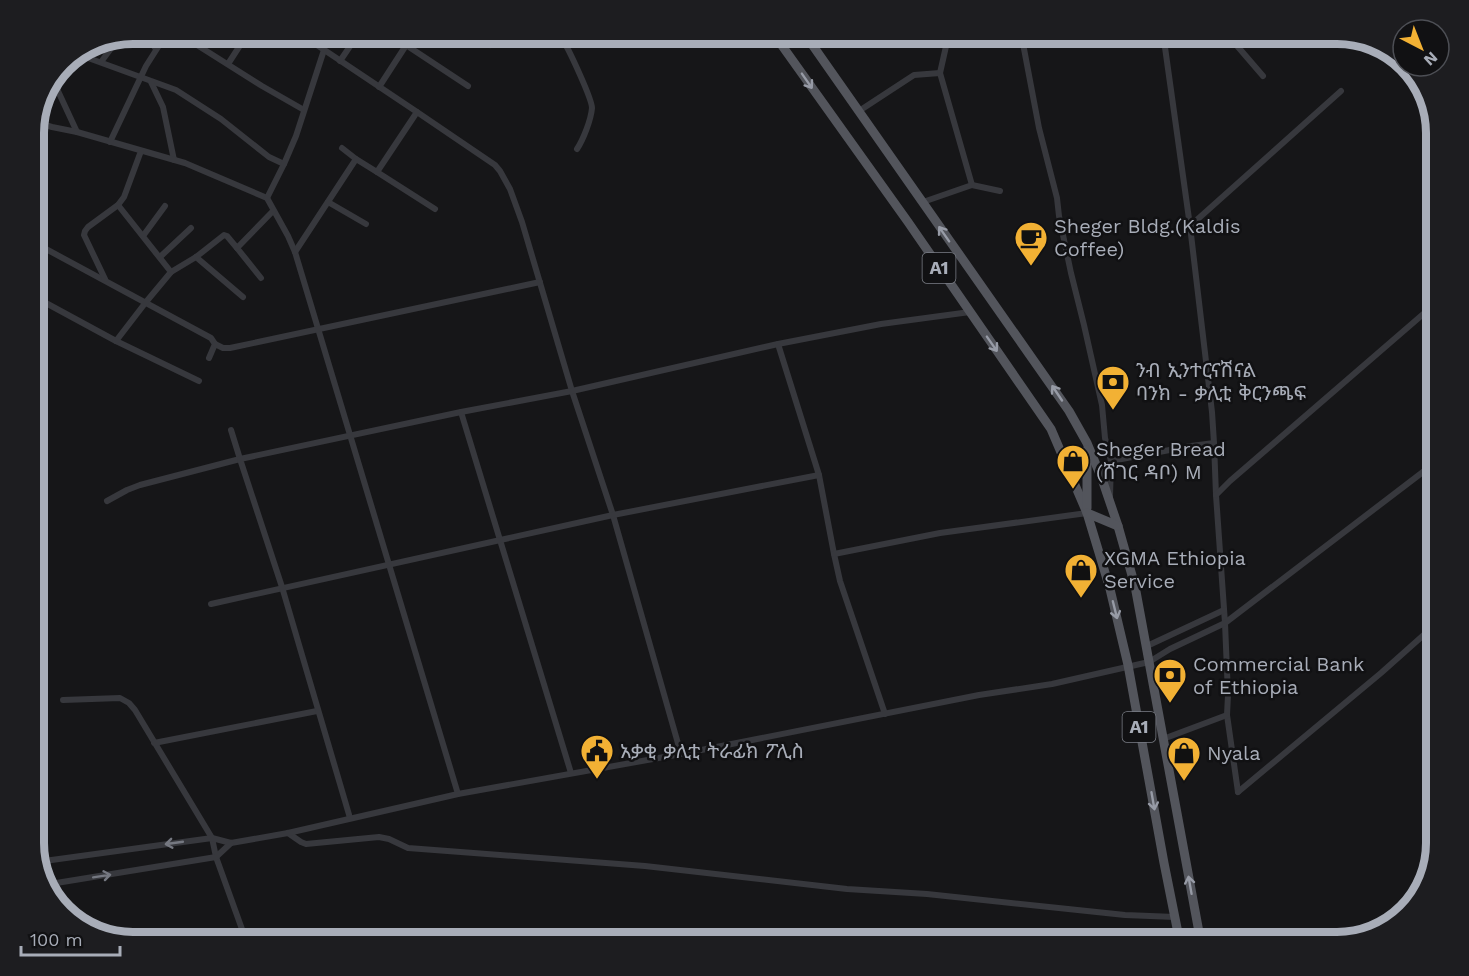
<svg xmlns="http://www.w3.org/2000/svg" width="1469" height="976" font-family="'Work Sans','Noto Sans Ethiopic',sans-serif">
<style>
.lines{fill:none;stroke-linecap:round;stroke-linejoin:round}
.street{stroke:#37383d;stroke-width:6}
.primary{stroke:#53555c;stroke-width:9}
.oneway{stroke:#979ba6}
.oneway2{stroke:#757881}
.labels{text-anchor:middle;stroke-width:5;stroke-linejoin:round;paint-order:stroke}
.shield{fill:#111113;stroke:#7b7e86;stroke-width:1.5}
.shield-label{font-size:18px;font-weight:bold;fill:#a8adb8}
.poi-label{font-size:20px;fill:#a8adb8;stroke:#111113;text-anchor:start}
.rim{fill:none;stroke:#a8adb8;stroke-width:8}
</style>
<rect width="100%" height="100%" fill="#161618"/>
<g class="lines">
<g class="street">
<path d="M144,33L156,49"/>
<path d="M178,33L262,86L304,110"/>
<path d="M299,33L417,112L495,165L500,171L510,189L522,222L572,391L613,515L681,754"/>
<path d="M473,33L490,45"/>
<path d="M553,33C557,36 561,39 564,42C570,52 592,99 592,108C591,120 583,140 577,149"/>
<path d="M1021,33L1039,128L1057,198L1059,216L1071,273L1084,325L1102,405L1105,438L1111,461L1110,497"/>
<path d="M1163,33L1190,226L1212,412L1214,443L1216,495L1225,623L1228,695L1227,715L1238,792"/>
<path d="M1226,33L1263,76"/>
<path d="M1278,33L1286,37"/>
<path d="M563,41L568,33"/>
<path d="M406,45L468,86"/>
<path d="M80,55L176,90L221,119L269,157L284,164"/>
<path d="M340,61L359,33"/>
<path d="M101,62L118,39"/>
<path d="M228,64L248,33"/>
<path d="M57,73L58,91L77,132"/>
<path d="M151,82L163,107L174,160"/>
<path d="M379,87L414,33"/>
<path d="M859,111L914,75L940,73"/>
<path d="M35,122L52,127L77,132L185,163L267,198L288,236L295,252L458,794"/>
<path d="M110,142L146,66L167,33"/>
<path d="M342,148L356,159"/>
<path d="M377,172L435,209"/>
<path d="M972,185L1000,191"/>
<path d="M267,198L284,164L296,136L324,50"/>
<path d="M328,202L366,224"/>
<path d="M923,202L972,185L940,73L949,33"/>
<path d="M1190,226L1341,91"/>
<path d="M143,236L165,206"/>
<path d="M33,242L211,338L215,344L209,358"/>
<path d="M237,248L261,278"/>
<path d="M295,252L356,159L377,172L417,112"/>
<path d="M160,257L191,228"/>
<path d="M196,257L243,297"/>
<path d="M171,272L196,257L224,235L227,236L237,248L273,211"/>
<path d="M105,279L84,235L85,231L88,227L118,205L124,197L141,151"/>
<path d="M33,296L116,341L199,381"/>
<path d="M33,326L45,302"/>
<path d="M116,341L146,302L171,272L118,205"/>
<path d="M215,344L223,348H230L540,282"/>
<path d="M778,344L819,475L834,554L840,581L885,714"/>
<path d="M461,412L571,773"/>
<path d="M1111,461L1191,446L1214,443"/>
<path d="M1216,495L1230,481L1436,303"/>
<path d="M107,501L127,490L140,485L240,459L231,430"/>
<path d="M834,554L940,533L1087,513"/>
<path d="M211,604L613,515L819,475"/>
<path d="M1147,646L1224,610"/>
<path d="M63,700L120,698L129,703L135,710L212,838L216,857L247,943"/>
<path d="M1163,739L1227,715"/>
<path d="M154,743L317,711"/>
<path d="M1238,792L1381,673L1436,624"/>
<path d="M350,818L282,587L240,459L461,412L572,391L778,344L881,324L970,312"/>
<path d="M288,833L301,842L306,844L379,837L389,839L408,848L645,866L847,889L927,894L1125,915L1175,917"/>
<path d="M37,862L212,838L231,843L288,833L458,794L681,754L979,695L1052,684L1149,662L1170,649L1225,623L1436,462"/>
<path d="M44,885L216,857L231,843"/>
</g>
<g class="primary">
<path d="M773,33L908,222L1051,429L1087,513L1110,589L1128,665L1164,863L1180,943"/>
<path d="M804,33L1069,411L1087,443L1102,479L1118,526L1135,586L1201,943"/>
<path d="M1087,508V450"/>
<path d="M1087,513L1118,526"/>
</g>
</g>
<defs><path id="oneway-shaft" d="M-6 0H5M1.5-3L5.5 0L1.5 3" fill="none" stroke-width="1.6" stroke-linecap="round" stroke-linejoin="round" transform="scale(1.5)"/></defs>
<g class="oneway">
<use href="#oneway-shaft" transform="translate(807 81) rotate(55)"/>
<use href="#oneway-shaft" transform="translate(944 234) rotate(-125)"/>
<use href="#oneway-shaft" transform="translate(992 344) rotate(55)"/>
<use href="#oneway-shaft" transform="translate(1057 393) rotate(-124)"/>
<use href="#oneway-shaft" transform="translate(1115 610) rotate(76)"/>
<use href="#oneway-shaft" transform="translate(1153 801) rotate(80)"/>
<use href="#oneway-shaft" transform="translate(1190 885) rotate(-100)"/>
</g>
<g class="oneway2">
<use href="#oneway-shaft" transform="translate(174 843) rotate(172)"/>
<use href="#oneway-shaft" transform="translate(102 876) rotate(-9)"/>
</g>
<defs>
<g id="cafe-pin" transform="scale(1.725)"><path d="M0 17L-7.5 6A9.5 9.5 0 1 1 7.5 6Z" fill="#f2b134" stroke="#111113"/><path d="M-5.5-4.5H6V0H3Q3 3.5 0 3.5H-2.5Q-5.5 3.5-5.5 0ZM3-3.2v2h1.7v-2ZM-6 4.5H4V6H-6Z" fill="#111"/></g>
<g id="bank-pin" transform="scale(1.725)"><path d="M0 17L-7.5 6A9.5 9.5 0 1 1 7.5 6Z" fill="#f2b134" stroke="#111113"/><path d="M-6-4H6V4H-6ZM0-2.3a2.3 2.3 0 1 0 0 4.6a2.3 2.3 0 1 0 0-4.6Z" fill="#111"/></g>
<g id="shop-pin" transform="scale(1.725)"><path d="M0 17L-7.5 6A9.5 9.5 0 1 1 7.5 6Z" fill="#f2b134" stroke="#111113"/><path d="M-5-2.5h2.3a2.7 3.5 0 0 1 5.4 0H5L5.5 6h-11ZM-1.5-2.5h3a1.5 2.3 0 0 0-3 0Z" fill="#111"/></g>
<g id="civic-pin" transform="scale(1.725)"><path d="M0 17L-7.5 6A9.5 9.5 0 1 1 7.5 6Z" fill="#f2b134" stroke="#111113"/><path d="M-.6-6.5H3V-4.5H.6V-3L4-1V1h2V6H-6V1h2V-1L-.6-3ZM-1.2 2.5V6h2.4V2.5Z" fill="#111"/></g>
</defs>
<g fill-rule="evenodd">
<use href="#cafe-pin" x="1031" y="238"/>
<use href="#bank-pin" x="1113" y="382"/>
<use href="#shop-pin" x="1073" y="461"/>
<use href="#shop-pin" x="1081" y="570"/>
<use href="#bank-pin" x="1170" y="675"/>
<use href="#civic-pin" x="597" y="751"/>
<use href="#shop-pin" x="1184" y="753"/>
</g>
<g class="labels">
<g class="shield">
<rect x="922.5" y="253" width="33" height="30" rx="4.5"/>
<rect x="1122.5" y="712" width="33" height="30" rx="4.5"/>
</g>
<g class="shield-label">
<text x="939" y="274">A1</text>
<text x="1139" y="733">A1</text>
</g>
<g class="poi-label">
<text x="1054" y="233">Sheger Bldg.(Kaldis<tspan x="1054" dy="23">Coffee)</tspan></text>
<text x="1136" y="377">ንብ ኢንተርናሽናል<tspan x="1136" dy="23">ባንክ - ቃሊቲ ቅርንጫፍ</tspan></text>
<text x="1096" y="456">Sheger Bread<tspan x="1096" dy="23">(ሸገር ዳቦ) M</tspan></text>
<text x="1104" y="565">XGMA Ethiopia<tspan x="1104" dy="23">Service</tspan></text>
<text x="1193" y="671">Commercial Bank<tspan x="1193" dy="23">of Ethiopia</tspan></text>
<text x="620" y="758">አቃቂ ቃሊቲ ትራፊክ ፖሊስ</text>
<text x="1207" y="760">Nyala</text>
</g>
</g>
<path d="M0 0H1469V976H0ZM133 44H1337A89 89 0 0 1 1426 133V843A89 89 0 0 1 1337 932H133A89 89 0 0 1 44 843V133A89 89 0 0 1 133 44Z" fill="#1d1d20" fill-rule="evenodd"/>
<path class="rim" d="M133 44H1337A89 89 0 0 1 1426 133V843A89 89 0 0 1 1337 932H133A89 89 0 0 1 44 843V133A89 89 0 0 1 133 44Z"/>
<g transform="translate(1421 48) rotate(138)"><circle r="28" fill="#111113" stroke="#4d4f55" stroke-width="1.5"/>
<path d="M0-4.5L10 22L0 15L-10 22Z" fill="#f2b134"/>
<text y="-9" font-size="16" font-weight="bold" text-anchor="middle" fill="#a8adb8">N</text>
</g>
<path d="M21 946v9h99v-9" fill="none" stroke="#a8adb8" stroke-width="3"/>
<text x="30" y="946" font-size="18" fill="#a8adb8" stroke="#111113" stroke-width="4.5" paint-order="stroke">100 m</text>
</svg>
